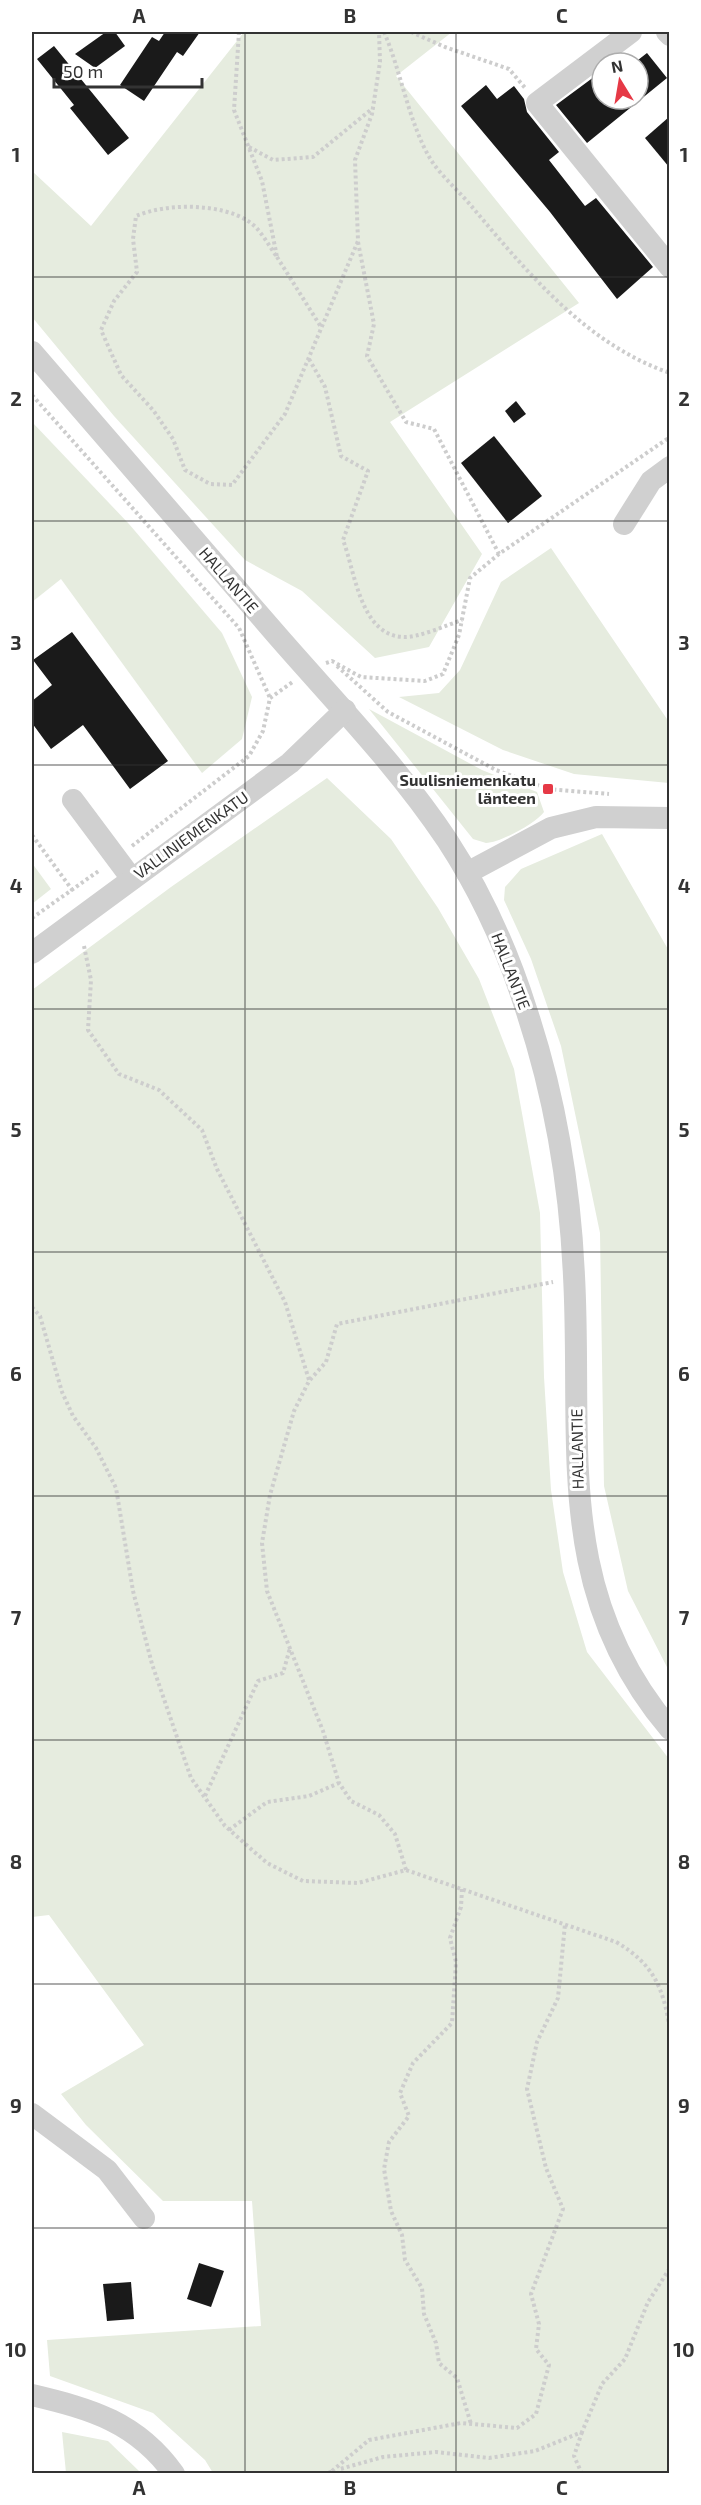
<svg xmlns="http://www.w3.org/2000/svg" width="701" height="2505" font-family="'Exo 2',sans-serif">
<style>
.green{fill:#e6ecdf}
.building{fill:#1a1a1a}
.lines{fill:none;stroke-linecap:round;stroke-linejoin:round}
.path{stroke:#cdcdcd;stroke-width:4;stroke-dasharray:3 3;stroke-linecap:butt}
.minor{stroke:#d0d0d0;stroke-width:22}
.grid{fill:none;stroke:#333;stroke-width:1.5;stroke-opacity:0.55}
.poi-dot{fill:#e63946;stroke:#fff;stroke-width:2}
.labels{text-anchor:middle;stroke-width:6;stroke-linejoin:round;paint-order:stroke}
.street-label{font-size:16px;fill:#333;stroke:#fff}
.poi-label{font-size:16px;font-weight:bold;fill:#333;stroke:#fff;text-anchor:end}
.neatline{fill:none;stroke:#333;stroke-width:2}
.grid-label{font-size:20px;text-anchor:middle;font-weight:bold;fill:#333}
</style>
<rect width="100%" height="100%" fill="#fff"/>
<g class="green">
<path d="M244,32H452L396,76L579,303L390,422L482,554L429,647L375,658L302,591L245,560L114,416L32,317V171L91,226Z"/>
<path d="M32,422L129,524L222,633L252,697L242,739L202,773L61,579L32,602Z"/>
<path d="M551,548L669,722V783L574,774L503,750L399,697L439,693L460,670L501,582Z"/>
<path d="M369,709L482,770L537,792L544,812C536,823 500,843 486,843C482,842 477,840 473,839Z"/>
<path d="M327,778L391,839L438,908L479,979L514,1069L540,1213L544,1377L551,1490L563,1572L587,1652L669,1759V2473H213L205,2460L153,2413L50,2376L47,2340L261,2326L252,2201H163L86,2125L61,2094L144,2045L49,1915L32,1917V990L171,887Z"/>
<path d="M602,834L669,951V1671L628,1591L604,1486L600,1233L561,1046L531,959L504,900L505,887L521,869Z"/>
<path d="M32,863L51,889L32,904Z"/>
<path d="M62,2432L108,2441L141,2473H66Z"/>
</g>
<g class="building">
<path d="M106,32H115L125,46L95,68L75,54Z"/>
<path d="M165,32H200L183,56L177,52L144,101L120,85L152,37L159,41Z"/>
<path d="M54,46L129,138L108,155L70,108L74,105L37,59Z"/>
<path d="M647,53L667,78L587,143L556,105L602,71V99H638V60Z"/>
<path d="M486,85L497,99L514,86L524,99L527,112L559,152L549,160L585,206L596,198L653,267L617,299L550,212L461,106Z"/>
<path d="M669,117V167L645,138Z"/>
<path d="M516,401L526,414L514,423L505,411Z"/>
<path d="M494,436L542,496L508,523L461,463Z"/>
<path d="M72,632L168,761L130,789L83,725L51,749L32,723V701L52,685L33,660Z"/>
<path d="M199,2263L224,2271L211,2307L187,2299Z"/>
<path d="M131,2282L134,2319L107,2321L103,2284Z"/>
</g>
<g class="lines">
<g class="path">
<path d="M239,32L234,110L262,181L277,257C269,246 260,228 248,221C220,203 167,203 136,216L133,239L137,272L114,301L101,330L121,375L153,410L173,439L185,470L210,484L232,485L285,414L358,241L355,160L372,114L380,62L379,32"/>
<path d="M384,32C401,71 409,124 431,160C442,177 460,192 473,208C527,272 587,345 670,373"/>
<path d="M411,32L445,47L509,69L526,89"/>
<path d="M249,147L273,160L313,157L373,108"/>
<path d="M358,242L374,324L367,356L406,422L434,429L499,554"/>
<path d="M277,257L321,327"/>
<path d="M309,359L325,387L341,456L368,471L343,540C355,571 360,635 403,637C418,638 447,625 462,620"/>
<path d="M32,395L239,628L270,698"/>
<path d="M326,663L332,661L361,677L425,681L443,674L459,635L470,578L499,554L670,437"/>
<path d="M337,666L388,712L496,770L548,789L609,794"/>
<path d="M32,835L73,891"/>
<path d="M132,846L249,756L263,731L270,698L294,681"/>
<path d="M32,918L100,870"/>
<path d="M84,946L91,980L88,1030L119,1074L159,1090L202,1130L217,1169L285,1302L309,1380"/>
<path d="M32,1307L40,1316L62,1392L73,1416L96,1448L116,1488L133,1591L152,1664L191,1778L225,1826L267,1863L303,1881L358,1883L406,1870L616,1942C654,1964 664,1989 670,2031"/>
<path d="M205,1796L258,1681L283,1673L290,1648"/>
<path d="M229,1830L267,1802L309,1796L339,1783"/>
<path d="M406,1870L395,1834L379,1815L351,1801L339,1783L323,1731L267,1591L262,1543L270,1495L294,1411L309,1381L326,1362L337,1324L553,1282"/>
<path d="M462,1889L461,1907L450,1938L456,1962L452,2023L413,2063L400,2093L409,2116L389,2142L384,2169L391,2211L402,2235L405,2260L422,2288L424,2314L436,2343L439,2363L457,2378L471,2424"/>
<path d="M582,2432L574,2456L582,2474"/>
<path d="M332,2471L369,2440L461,2423L517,2428L536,2414L549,2365L536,2349L539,2324L531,2294L563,2209L546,2168L527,2089L537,2042L558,1998L565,1924"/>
<path d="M323,2474L334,2471"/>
<path d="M339,2474L340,2469L383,2457L436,2452L489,2458L535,2451L582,2432L602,2384L625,2359L648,2302L670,2268"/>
</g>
<g class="minor">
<path d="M631,32L537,103L670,267"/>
<path d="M667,32L670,35"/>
<path d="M32,352C113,446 194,540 275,633C334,701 397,765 447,840C481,892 508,952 527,1012C555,1097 570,1186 574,1276C583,1442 552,1590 670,1729"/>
<path d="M624,524L651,481L670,467"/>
<path d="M73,800L132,879"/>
<path d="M467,873L551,828L596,817L670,818"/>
<path d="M32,953L290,763L345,710"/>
<path d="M32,2114L107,2170L144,2218"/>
<path d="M32,2395C91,2409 137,2422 174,2474"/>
</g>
</g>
<path class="grid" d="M245,32V2474M456,32V2474M32,277H670M32,521H670M32,765H670M32,1009H670M32,1252H670M32,1496H670M32,1740H670M32,1984H670M32,2228H670"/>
<rect class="poi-dot" x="542" y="783" width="12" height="12" rx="3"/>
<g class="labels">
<g class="street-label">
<text transform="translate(229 580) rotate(49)" y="6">HALLANTIE</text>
<text transform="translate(191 835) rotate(-36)" y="6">VALLINIEMENKATU</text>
<text transform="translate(511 971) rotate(69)" y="6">HALLANTIE</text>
<text transform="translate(577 1449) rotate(-91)" y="6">HALLANTIE</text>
</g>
<g class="poi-label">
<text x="536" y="786">Suulisniemenkatu<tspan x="536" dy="18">länteen</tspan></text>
</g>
</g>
<rect width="701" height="2505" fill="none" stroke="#ffffff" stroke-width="66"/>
<g transform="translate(620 81) rotate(349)"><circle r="28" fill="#ffffff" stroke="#adadad" stroke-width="1.5"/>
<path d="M0-4.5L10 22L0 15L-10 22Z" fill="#e63946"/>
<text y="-9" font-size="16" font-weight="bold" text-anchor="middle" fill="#333333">N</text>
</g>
<path d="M54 78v9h148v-9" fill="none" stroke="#333333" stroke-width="3"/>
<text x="63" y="78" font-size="18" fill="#333333" stroke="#ffffff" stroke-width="4.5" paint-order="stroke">50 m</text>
<rect x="33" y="33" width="635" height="2439" class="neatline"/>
<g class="grid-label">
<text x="139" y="23">A</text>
<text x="350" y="23">B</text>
<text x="562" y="23">C</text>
<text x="16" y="162">1</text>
<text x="684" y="162">1</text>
<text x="16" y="406">2</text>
<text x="684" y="406">2</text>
<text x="16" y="650">3</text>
<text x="684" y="650">3</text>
<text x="16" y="893">4</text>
<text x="684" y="893">4</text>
<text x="16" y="1137">5</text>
<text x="684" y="1137">5</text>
<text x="16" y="1381">6</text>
<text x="684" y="1381">6</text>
<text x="16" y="1625">7</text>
<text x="684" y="1625">7</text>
<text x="16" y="1869">8</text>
<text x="684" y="1869">8</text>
<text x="16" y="2113">9</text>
<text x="684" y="2113">9</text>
<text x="16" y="2357">10</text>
<text x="684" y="2357">10</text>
<text x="139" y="2495">A</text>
<text x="350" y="2495">B</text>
<text x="562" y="2495">C</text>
</g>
</svg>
